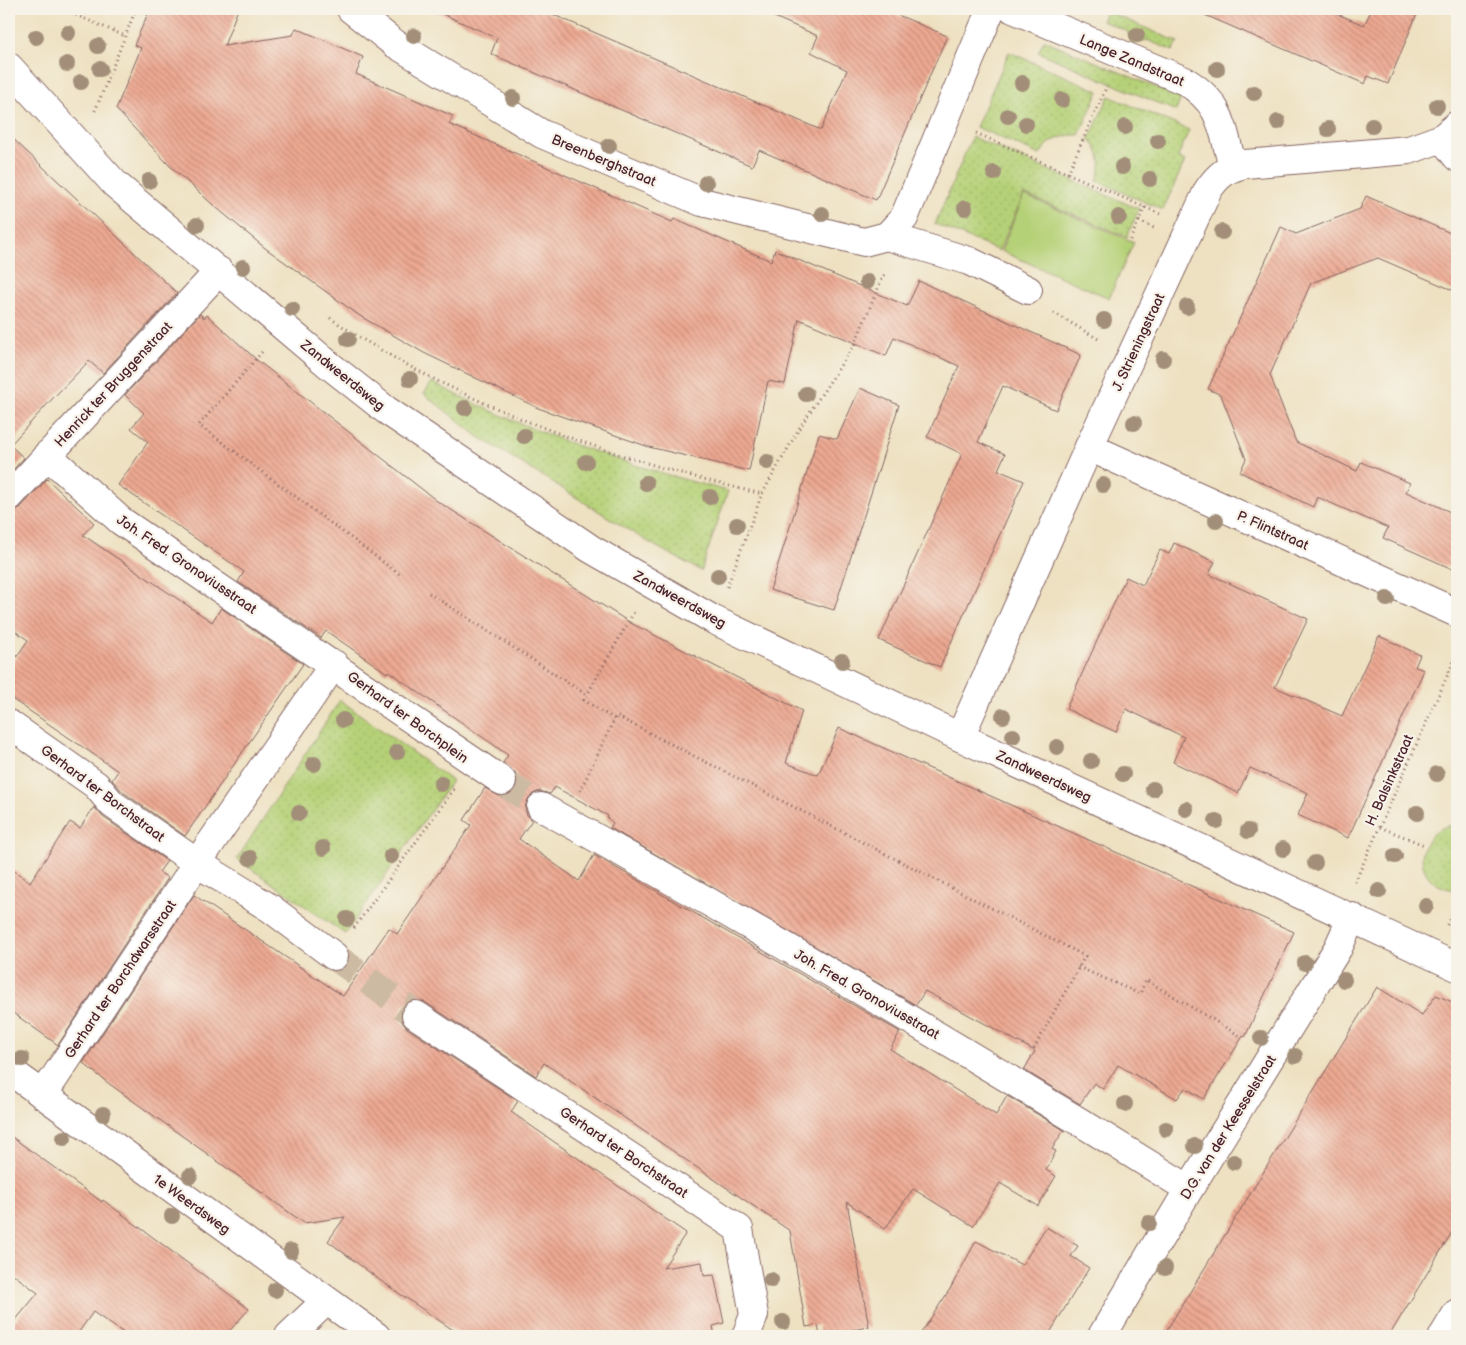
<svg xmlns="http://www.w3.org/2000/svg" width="1466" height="1345" font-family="'Balsamiq Sans',sans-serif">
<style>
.green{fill:url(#green-dots);stroke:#807851}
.pitch{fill:#b5d177;stroke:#807851}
.building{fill:url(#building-back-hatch)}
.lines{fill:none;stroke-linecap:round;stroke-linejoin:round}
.minor-tunnel{stroke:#cdbaa3;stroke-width:28;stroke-dasharray:28 14;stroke-linecap:butt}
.minor-casing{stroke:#836360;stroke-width:30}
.path{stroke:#836360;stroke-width:3;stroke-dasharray:1 4;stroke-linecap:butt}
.minor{stroke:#fff;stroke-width:28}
.tree{fill:#a38f79}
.labels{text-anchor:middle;stroke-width:4.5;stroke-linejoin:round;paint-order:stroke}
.street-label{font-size:14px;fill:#4a1f2b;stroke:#f7f3e8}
</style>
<defs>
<pattern id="green-dots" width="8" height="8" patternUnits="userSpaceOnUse" patternTransform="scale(1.25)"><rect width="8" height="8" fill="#b5d177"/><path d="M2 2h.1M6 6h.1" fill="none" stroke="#9db367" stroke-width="1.8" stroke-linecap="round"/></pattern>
<pattern id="building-back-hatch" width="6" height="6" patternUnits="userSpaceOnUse" patternTransform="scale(1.25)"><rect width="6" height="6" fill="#eda992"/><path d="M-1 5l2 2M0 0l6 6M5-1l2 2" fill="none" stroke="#c28977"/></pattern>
</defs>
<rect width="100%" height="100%" fill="#f7f3e8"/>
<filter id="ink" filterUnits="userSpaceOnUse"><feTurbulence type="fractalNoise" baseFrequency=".02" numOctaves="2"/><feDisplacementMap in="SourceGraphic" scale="10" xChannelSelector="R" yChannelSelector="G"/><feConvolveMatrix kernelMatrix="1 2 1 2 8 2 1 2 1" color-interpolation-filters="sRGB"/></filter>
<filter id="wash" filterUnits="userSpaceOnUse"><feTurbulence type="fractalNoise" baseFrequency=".0096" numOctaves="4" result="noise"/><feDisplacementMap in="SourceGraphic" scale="20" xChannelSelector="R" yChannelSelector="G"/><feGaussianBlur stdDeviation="1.12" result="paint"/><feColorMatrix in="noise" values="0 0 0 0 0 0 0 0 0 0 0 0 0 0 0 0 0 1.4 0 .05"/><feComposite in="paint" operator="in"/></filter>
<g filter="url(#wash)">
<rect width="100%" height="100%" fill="#eee1c1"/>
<g class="green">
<path d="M1106,11L1178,42L1173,51L1147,40L1132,44L1127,31L1102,21Z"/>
<path d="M1044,40L1181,98L1176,111L1038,52Z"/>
<path d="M1009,52L1099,91L1079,135C1062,135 1048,140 1040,155L976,127Z"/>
<path d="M1109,96L1189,130L1178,157L1185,161L1163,210L1097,181C1103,165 1101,151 1089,139Z"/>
<path d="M972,137L1139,209L1127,237L1024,194L999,251L935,224Z"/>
<path d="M432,382C525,431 625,465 728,491L701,571L648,542L479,437L424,394Z"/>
<path d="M340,700L452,781L345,934L237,859Z"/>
<path d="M1457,824V890C1410,887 1411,829 1457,824Z"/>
</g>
<path class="pitch" d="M1024,195L1134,242L1109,298L1001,251Z"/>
<g id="blocks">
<g class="building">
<path d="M150,9H238L224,46L293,35L296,28L363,57L356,74L453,116L449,124L672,222L674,219L771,261L775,250L907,306L919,281L1081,355L1056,410L1003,386L978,442L1005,454L998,470L1024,481L940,667L879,640L962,454L927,437L959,366L894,337L886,356L799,319L785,384L768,381L749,471L649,447L538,408L424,353L360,316L265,248L212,204L169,165L116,109L141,48L134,45Z"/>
<path d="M431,9H540L821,130L847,70L811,52L818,36L756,9H884L947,36L876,200L759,150L752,166L491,54L497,38Z"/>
<path d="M1191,9H1325L1364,25L1372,9H1419L1388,84L1368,76L1365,84Z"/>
<path d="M9,135L177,293L103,373L89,361L54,397L10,445L24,458L9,474Z"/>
<path d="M1366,196L1457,236V292L1378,258L1311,283L1270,375L1296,442L1357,471L1361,462L1384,472L1410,483L1406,492L1457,515V571L1383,538L1388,528L1317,497L1313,507L1240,472L1246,459L1221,395L1208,389L1281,227L1296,234L1360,209Z"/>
<path d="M200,314L204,318L207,315L258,361L437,501L629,622L802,711L786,763L818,775L839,728L1294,932L1245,1037L1243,1036L1204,1099L1185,1088L1177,1099L1118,1065L1103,1089L1094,1083L1080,1104L1024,1070L1035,1051L925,991L916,1005L610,828L613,823L607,818L608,816L555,787L550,794L540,791L533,794L528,799L525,808L527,815L532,820L519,839L579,881L594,855L900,1032L890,1049L996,1115L1007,1096L1064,1130L1052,1149L1056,1151L1046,1170L1056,1176L1038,1206L1000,1183L973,1226L913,1189L885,1229L847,1202L869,1327L820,1336L818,1325L806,1327L790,1231L544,1063L536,1076L425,1002L417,1000L410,1001L403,1006L400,1014L402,1022L407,1028L518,1101L511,1112L686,1233L663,1268L702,1262L704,1276L714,1275L724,1323L713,1326L715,1336H462L381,1281L328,1241L345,1217L304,1223L108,1083L83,1063L194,895L343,996L389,928L397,934L471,825L464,820L485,788L501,797L509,795L515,789L517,783L516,774L503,763L508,755L388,671L387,673L326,631L321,638L238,582L244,572L118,485L148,442L131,428L144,413L125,395Z"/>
<path d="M860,388L899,405L834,610L770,590L819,434L837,439Z"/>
<path d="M47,479L94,523L83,535L212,622L221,608L303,664L185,836L123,792L112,780L118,771L9,697V668L28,640L9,627V512L20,508Z"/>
<path d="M1174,543L1215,562L1209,574L1308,619L1275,687L1342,716L1379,636L1420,655L1415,667L1424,670L1348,838L1298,815L1308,793L1250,768L1238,793L1173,762L1184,737L1126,709L1116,732L1066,709L1126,577L1143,585L1160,550L1169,554Z"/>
<path d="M94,807L103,817L167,861L159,872L168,878L58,1045L9,1010V867L30,882L70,822L80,828Z"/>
<path d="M1377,987L1422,1015L1436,995L1457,1004V1224L1389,1336H1163Z"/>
<path d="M9,1135L102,1202L103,1200L249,1309L225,1336H128L93,1312L76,1336H9V1328L38,1293L9,1271Z"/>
<path d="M1046,1227L1078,1246L1071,1256L1089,1268L1048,1336H919L950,1289L976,1241L1022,1265Z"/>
</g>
</g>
</g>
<g filter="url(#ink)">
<use href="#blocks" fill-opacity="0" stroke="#836360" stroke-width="1"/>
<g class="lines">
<g class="minor-tunnel">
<path d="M502,781L541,807"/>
<path d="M334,956L416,1015"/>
</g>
<g class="minor-casing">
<g id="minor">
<path d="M351,9L394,43L542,134L702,202L864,242L887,236L904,218L991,9"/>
<path d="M1013,9L1185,81C1223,104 1222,128 1233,167"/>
<path d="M9,67L115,184L329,365L386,410L591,549L714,620L960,737L1457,967"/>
<path d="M1442,138L1457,157"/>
<path d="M887,236L969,261L1028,290"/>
<path d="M1089,447L1457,613"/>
<path d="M47,455L121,521L502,781"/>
<path d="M9,497L219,271"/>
<path d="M9,724L96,785L112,804L197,863L270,908L334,956"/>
<path d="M960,737L1089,447L1208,190C1218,175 1227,168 1245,164L1409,150L1442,138L1457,125"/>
<path d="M541,807C760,929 976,1057 1189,1189"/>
<path d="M416,1015L739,1229L754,1315L746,1336"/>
<path d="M9,1070L376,1336"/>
<path d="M43,1095L197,863L334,664"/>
<path d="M289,1336L326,1301"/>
<path d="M1102,1336L1189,1189L1338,948L1352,917"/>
<path d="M1443,1336L1457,1313"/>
</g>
</g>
<g class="path">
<path d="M62,9L125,36"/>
<path d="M9,27L14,33"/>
<path d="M95,111L136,9"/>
<path d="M976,133L1160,214"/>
<path d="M1068,173L1106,88"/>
<path d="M1139,221L1154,228"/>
<path d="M1130,240L1145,207"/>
<path d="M1054,313L1100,340"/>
<path d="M330,318C460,406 611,458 762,494"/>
<path d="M262,352L199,425L402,576"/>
<path d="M727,587L762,494L800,427L854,345L885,272"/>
<path d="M429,593L587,695"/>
<path d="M614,719L584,700L634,612"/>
<path d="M580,791L616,716L1085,956L1032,1052"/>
<path d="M1380,827L1424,845"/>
<path d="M1355,882L1457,654"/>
<path d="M1447,925L1457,903"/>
<path d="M354,928L454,789"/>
<path d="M1078,967L1140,994L1146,980L1242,1037"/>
</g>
<use href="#minor" class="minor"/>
</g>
<g class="tree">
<circle cx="68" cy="33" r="8"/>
<circle cx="1137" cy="35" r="8"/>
<circle cx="414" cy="36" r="8"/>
<circle cx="36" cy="37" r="8"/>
<circle cx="98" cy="46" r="8"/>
<circle cx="67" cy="64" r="8"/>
<circle cx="100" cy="69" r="8"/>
<circle cx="1217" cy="69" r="8"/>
<circle cx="81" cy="82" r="8"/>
<circle cx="1022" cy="83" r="8"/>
<circle cx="1254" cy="93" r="8"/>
<circle cx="513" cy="98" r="8"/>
<circle cx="1062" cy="100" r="8"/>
<circle cx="1437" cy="106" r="8"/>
<circle cx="1008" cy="116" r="8"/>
<circle cx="1278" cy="122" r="8"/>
<circle cx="1026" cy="124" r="8"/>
<circle cx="1372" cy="126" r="8"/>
<circle cx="1125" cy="127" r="8"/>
<circle cx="1328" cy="129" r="8"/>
<circle cx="1158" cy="141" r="8"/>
<circle cx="609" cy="146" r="8"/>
<circle cx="1122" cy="167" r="8"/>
<circle cx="994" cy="173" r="8"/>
<circle cx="1150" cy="179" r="8"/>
<circle cx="149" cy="181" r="8"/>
<circle cx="706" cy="183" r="8"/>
<circle cx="965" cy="208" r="8"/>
<circle cx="822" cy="214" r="8"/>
<circle cx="1119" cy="217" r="8"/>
<circle cx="197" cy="225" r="8"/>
<circle cx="1222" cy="232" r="8"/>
<circle cx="243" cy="267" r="8"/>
<circle cx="867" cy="282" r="8"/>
<circle cx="1187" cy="307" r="8"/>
<circle cx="292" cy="309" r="8"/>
<circle cx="1104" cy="320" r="8"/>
<circle cx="348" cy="339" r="8"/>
<circle cx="1163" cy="359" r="8"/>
<circle cx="410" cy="379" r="8"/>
<circle cx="806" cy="394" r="8"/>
<circle cx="465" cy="408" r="8"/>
<circle cx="1134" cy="423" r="8"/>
<circle cx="524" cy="436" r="8"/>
<circle cx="586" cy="462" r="8"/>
<circle cx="767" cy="462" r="8"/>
<circle cx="646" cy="483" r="8"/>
<circle cx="1103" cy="485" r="8"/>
<circle cx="710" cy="497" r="8"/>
<circle cx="1216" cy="521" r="8"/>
<circle cx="737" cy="525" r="8"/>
<circle cx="718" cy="576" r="8"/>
<circle cx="1387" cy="599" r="8"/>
<circle cx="842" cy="661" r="8"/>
<circle cx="1003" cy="716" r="8"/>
<circle cx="343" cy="720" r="8"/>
<circle cx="1013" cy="736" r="8"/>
<circle cx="1057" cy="747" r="8"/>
<circle cx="397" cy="752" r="8"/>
<circle cx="1091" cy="761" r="8"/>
<circle cx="314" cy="764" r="8"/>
<circle cx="1123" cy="774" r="8"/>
<circle cx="1437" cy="774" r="8"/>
<circle cx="441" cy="784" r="8"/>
<circle cx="1153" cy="789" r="8"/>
<circle cx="1186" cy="809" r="8"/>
<circle cx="299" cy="813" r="8"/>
<circle cx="1417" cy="813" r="8"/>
<circle cx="1216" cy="821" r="8"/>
<circle cx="1248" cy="831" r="8"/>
<circle cx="323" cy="848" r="8"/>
<circle cx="1283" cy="849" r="8"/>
<circle cx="391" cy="856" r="8"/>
<circle cx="1395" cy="856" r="8"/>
<circle cx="250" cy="858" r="8"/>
<circle cx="1315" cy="863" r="8"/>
<circle cx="1379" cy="891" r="8"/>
<circle cx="1426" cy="906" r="8"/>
<circle cx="347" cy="919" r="8"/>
<circle cx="1305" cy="963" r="8"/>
<circle cx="1344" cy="980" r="8"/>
<circle cx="1261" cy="1038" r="8"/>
<circle cx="1295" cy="1056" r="8"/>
<circle cx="22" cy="1059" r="8"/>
<circle cx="1125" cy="1104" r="8"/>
<circle cx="103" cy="1114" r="8"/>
<circle cx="1166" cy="1129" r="8"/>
<circle cx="64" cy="1138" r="8"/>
<circle cx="1195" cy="1146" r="8"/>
<circle cx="1234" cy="1162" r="8"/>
<circle cx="190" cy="1176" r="8"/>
<circle cx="172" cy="1216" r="8"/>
<circle cx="1149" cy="1223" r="8"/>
<circle cx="291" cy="1251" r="8"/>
<circle cx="1165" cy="1268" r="8"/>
<circle cx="771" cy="1280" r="8"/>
<circle cx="275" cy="1290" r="8"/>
<circle cx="783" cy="1322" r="8"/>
</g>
</g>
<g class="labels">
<g class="street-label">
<text transform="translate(1132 60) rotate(23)" y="5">Lange Zandstraat</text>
<text transform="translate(604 160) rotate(23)" y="5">Breenberghstraat</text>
<text transform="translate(1138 342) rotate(-65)" y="5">J. Strieningstraat</text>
<text transform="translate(343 375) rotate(39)" y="5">Zandweerdsweg</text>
<text transform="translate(113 384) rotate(-47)" y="5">Henrick ter Bruggenstraat</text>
<text transform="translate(1273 530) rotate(24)" y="5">P. Flintstraat</text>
<text transform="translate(187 564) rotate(34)" y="5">Joh. Fred. Gronoviusstraat</text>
<text transform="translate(680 599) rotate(29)" y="5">Zandweerdsweg</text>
<text transform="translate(408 717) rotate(36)" y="5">Gerhard ter Borchplein</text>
<text transform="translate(1044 776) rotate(25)" y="5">Zandweerdsweg</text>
<text transform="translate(1389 780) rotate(-66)" y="5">H. Balsinkstraat</text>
<text transform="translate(103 793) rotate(37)" y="5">Gerhard ter Borchstraat</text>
<text transform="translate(120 979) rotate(-56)" y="5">Gerhard ter Borchdwarsstraat</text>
<text transform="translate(867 994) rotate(30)" y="5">Joh. Fred. Gronoviusstraat</text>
<text transform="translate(1228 1127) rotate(-58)" y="5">D.G. van der Keesselstraat</text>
<text transform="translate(624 1152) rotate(34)" y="5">Gerhard ter Borchstraat</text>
<text transform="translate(192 1204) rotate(36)" y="5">1e Weerdsweg</text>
</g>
</g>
<rect width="1466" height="1345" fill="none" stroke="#f7f3e8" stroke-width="30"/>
</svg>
